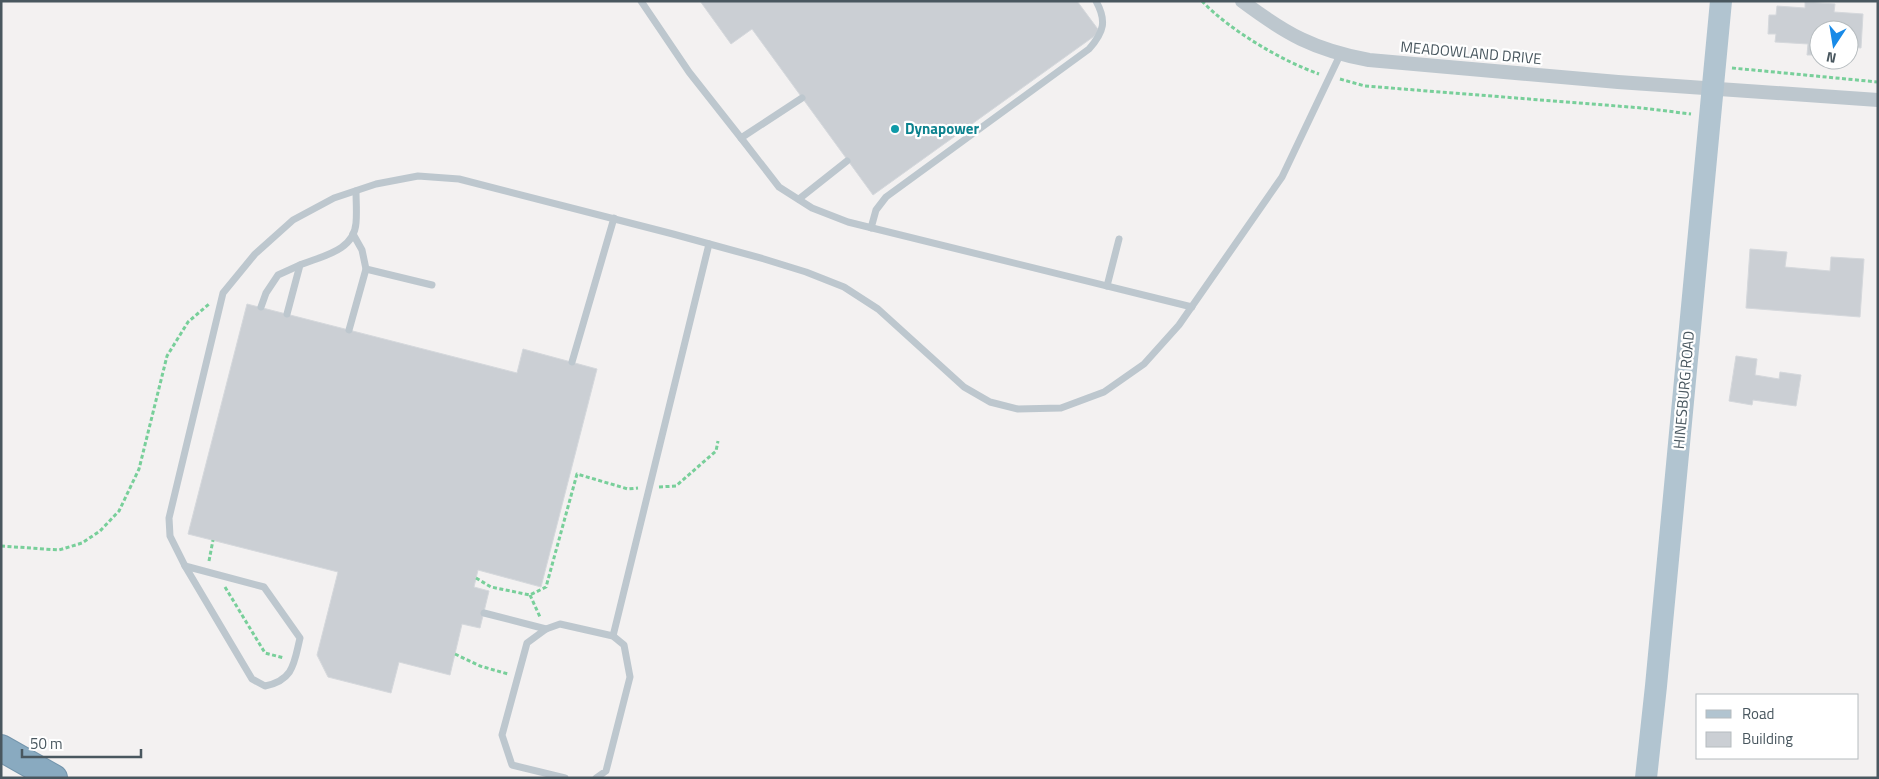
<svg xmlns="http://www.w3.org/2000/svg" width="1879" height="779" font-family="'Titillium Web',sans-serif">
<style>
.building{fill:#cbcfd4;stroke:#d5d8dc}
.lines{fill:none;stroke-linecap:round;stroke-linejoin:round}
.motorway-casing{stroke:#7495ac;stroke-width:28}
.path{stroke:#78cf9a;stroke-width:3;stroke-dasharray:4 2.5;stroke-linecap:butt}
.service{stroke:#bdc7ce;stroke-width:7}
.minor{stroke:#bdc7ce;stroke-width:14}
.primary{stroke:#b1c4d0;stroke-width:22}
.motorway{stroke:#89aac0;stroke-width:26}
.culture-dot{fill:#0f9aa8;stroke:#fff;stroke-width:2}
.labels{text-anchor:middle;stroke-width:4.5;stroke-linejoin:round;paint-order:stroke}
.street-label{font-size:15px;fill:#49575f;stroke:#fff}
.culture-label{font-size:15px;font-weight:bold;fill:#0d838f;stroke:#fff;text-anchor:start}
</style>
<rect width="100%" height="100%" fill="#f3f1f1"/>
<g class="building">
<path d="M700,1H1077L1100,32L873,195L752,29L731,44Z"/>
<path d="M1805,2L1835,4L1834,12L1863,14L1861,48L1849,47V30H1819V55H1807L1808,44L1775,42L1776,34H1768L1769,15H1776L1777,6L1805,8Z"/>
<path d="M1750,249L1787,252L1785,267L1830,271L1831,257L1864,259L1860,317L1746,308Z"/>
<path d="M247,304L517,373L523,349L597,369L541,587L478,570L474,587L489,591L480,628L462,624L450,675L399,662L391,693L328,677L317,655L338,572L188,534Z"/>
<path d="M1736,356L1757,359L1755,375L1779,379L1780,372L1801,375L1796,406L1753,400L1752,405L1729,401Z"/>
</g>
<g class="lines">
<g class="motorway-casing">
<path id="motorway" d="M1,748L54,778"/>
</g>
<g class="path">
<path d="M1202,1C1229,30 1282,61 1319,74"/>
<path d="M1732,68L1878,82"/>
<path d="M1340,79L1365,86L1642,108L1691,114"/>
<path d="M659,487L676,486L716,451L718,441"/>
<path d="M1,546L59,550L82,543L100,531L119,511L139,469L167,356L188,322L209,304"/>
<path d="M209,561L213,540"/>
<path d="M476,578L491,587L530,595L546,587L577,474L628,489L638,488"/>
<path d="M225,587L265,653L284,658"/>
<path d="M530,595L540,617"/>
<path d="M455,654L480,666L508,674"/>
</g>
<g class="service">
<path d="M641,1L689,72L741,138"/>
<path d="M802,98L741,138L779,187L812,208L848,222L1192,307"/>
<path d="M799,199L847,161"/>
<path d="M871,228L876,210L886,197L1089,49C1104,32 1107,21 1096,1"/>
<path d="M366,269L432,285"/>
<path d="M1107,286L1119,239"/>
<path d="M261,307L266,293L278,275L300,265"/>
<path d="M287,314L300,265C322,256 354,251 356,223C357,212 356,201 356,191"/>
<path d="M349,330L366,269L362,250L353,234"/>
<path d="M572,362L614,218"/>
<path d="M185,566L170,536L169,518L223,293L255,254L293,220L334,198L376,184L418,176L459,179L673,234L764,259L806,272L844,287L878,309L964,387L990,402L1018,409L1061,408L1104,392L1144,364L1179,325L1282,177L1340,55"/>
<path d="M185,566L264,587L300,638C294,663 294,680 265,686L252,679Z"/>
<path d="M484,613L546,629"/>
<path d="M613,636L709,244"/>
<path d="M565,778L512,765L502,735L527,643L546,629L560,624L613,636L624,645L630,677L606,771L596,778"/>
</g>
<path class="minor" d="M1242,1C1286,34 1314,50 1369,60L1618,82L1878,100"/>
<path class="primary" d="M1646,778L1656,686L1721,1"/>
<use href="#motorway" class="motorway"/>
</g>
<circle class="culture-dot" cx="895" cy="129" r="5"/>
<g class="labels">
<g class="street-label">
<text transform="translate(1471 53) rotate(5)" y="5">MEADOWLAND DRIVE</text>
<text transform="translate(1684 390) rotate(-85)" y="5">HINESBURG ROAD</text>
</g>
<g class="culture-label">
<text x="905" y="134">Dynapower</text>
</g>
</g>
<rect width="1879" height="779" fill="none" stroke="#49575f" stroke-width="5"/>
<rect x="1696" y="694" width="162" height="65" fill="#ffffff" stroke="#b6bcbf"/>
<rect x="1706" y="710" width="25" height="8" fill="#b1c4d0" stroke="#b6bcbf"/>
<text x="1742" y="719" font-size="15" fill="#49575f">Road</text>
<rect x="1706" y="732" width="25" height="15" fill="#cbcfd4" stroke="#b6bcbf"/>
<text x="1742" y="744" font-size="15" fill="#49575f">Building</text>
<g transform="translate(1834 45) rotate(192)"><circle r="24" fill="#ffffff" stroke="#b6bcbf"/>
<path d="M0-4L9 19L0 12L-9 19Z" fill="#188ae7"/>
<text y="-8" font-size="14" font-weight="bold" text-anchor="middle" fill="#49575f">N</text>
</g>
<path d="M22 749v8h119v-8" fill="none" stroke="#49575f" stroke-width="2.5"/>
<text x="30" y="749" font-size="15" fill="#49575f" stroke="#ffffff" stroke-width="4" paint-order="stroke">50 m</text>
</svg>
